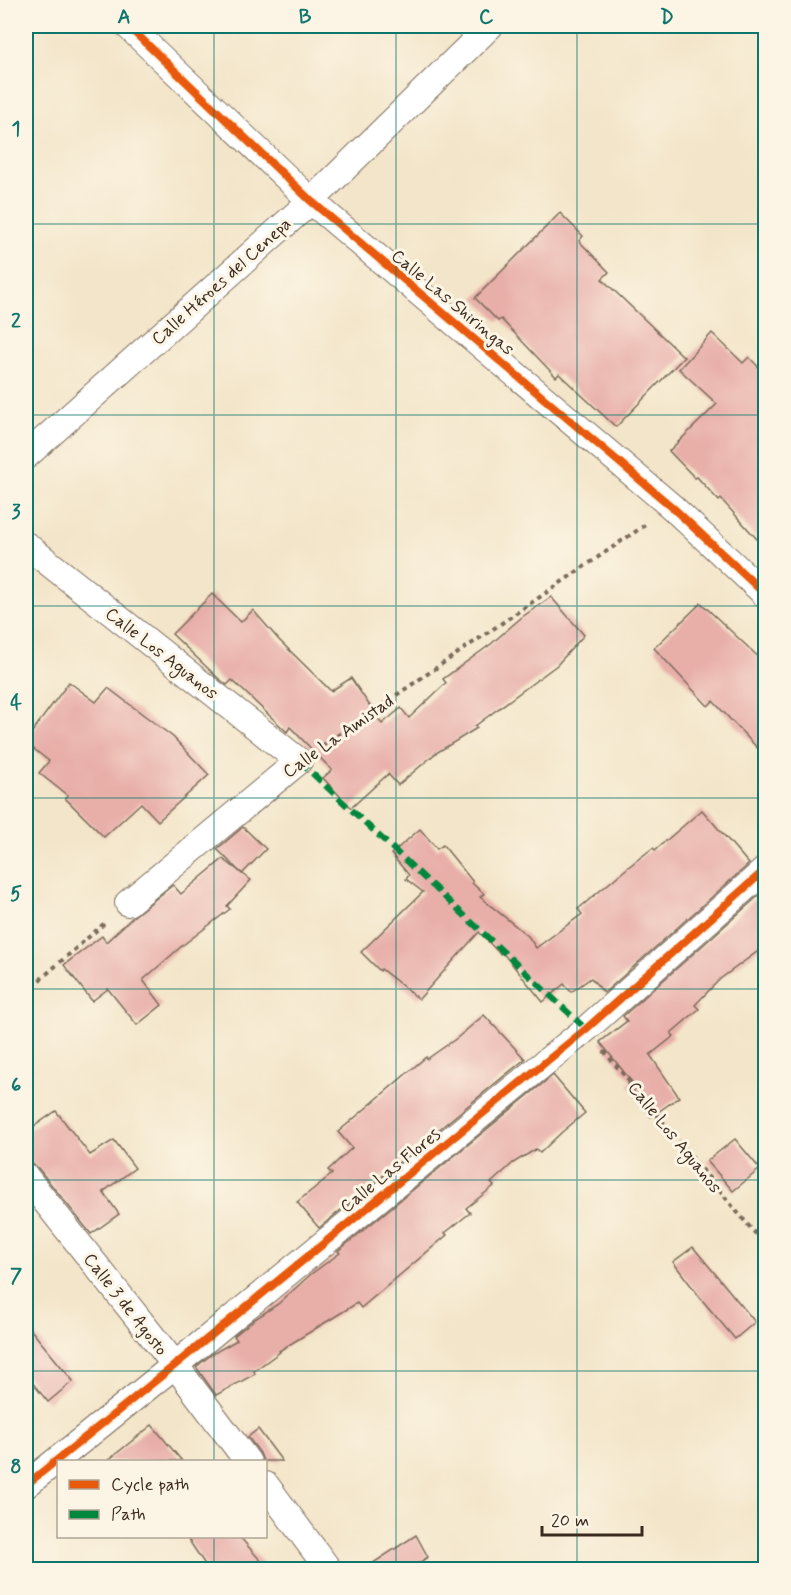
<svg xmlns="http://www.w3.org/2000/svg" width="791" height="1595" font-family="Mynerve,sans-serif">
<style>
.building{fill:#e8afa9}
.lines{fill:none;stroke-linecap:round;stroke-linejoin:round}
.street-casing{stroke:#7b6b5a;stroke-width:28}
.path{stroke:#7b6b5a;stroke-width:4;stroke-dasharray:4.5 4.5;stroke-linecap:butt}
.street{stroke:#fff;stroke-width:26}
.quiet{stroke:#00873e;stroke-width:6;stroke-dasharray:12 6;stroke-linecap:butt}
.cycleway-casing{stroke:#fcf5e5;stroke-width:11}
.cycleway{stroke:#e8590c;stroke-width:8}
.grid{fill:none;stroke:#0f766e;stroke-width:1.5;stroke-opacity:0.55}
.labels{text-anchor:middle;stroke-width:6;stroke-linejoin:round;paint-order:stroke}
.street-label{font-size:18px;fill:#3b2a1e;stroke:#fcf5e5}
.neatline{fill:none;stroke:#0f766e;stroke-width:2}
.grid-label{font-size:20px;text-anchor:middle;font-weight:bold;fill:#0f766e}
</style>
<rect width="100%" height="100%" fill="#fcf5e5"/>
<filter id="ink" filterUnits="userSpaceOnUse"><feTurbulence type="fractalNoise" baseFrequency=".0167" numOctaves="2"/><feDisplacementMap in="SourceGraphic" scale="12" xChannelSelector="R" yChannelSelector="G"/><feConvolveMatrix kernelMatrix="1 2 1 2 8 2 1 2 1" color-interpolation-filters="sRGB"/></filter>
<filter id="wash" filterUnits="userSpaceOnUse"><feTurbulence type="fractalNoise" baseFrequency=".008" numOctaves="4" result="noise"/><feDisplacementMap in="SourceGraphic" scale="24" xChannelSelector="R" yChannelSelector="G"/><feGaussianBlur stdDeviation="1.35" result="paint"/><feColorMatrix in="noise" values="0 0 0 0 0 0 0 0 0 0 0 0 0 0 0 0 0 1.4 0 .05"/><feComposite in="paint" operator="in"/></filter>
<g filter="url(#wash)">
<rect width="100%" height="100%" fill="#f3e5c9"/>
<g id="blocks">
<g class="building">
<path d="M560,213L583,236L579,241L609,272L602,279L684,357L616,427L559,374L556,377L501,319L498,321L475,298Z"/>
<path d="M712,333L743,363L749,357L765,374V548L721,499L719,501L697,477L695,478L669,451L717,404L679,369Z"/>
<path d="M212,594L241,622L253,610L279,640L331,691L351,678L382,724L401,708L409,718L446,683L443,679L491,644L522,617L551,597L584,635L557,665L475,726L477,728L436,753L398,785L388,774L351,808L323,778L332,770L290,727L287,732L232,680L227,685L218,678L172,634Z"/>
<path d="M701,603L765,663V756L713,701L708,706L654,648Z"/>
<path d="M69,682L96,702L108,688L173,737L209,775L158,821L141,803L104,837L65,798L68,796L39,773L49,761L26,743V740Z"/>
<path d="M702,810L749,864L604,993L591,978L571,992L564,984L543,1002L502,952L500,954L479,932L419,999L381,969L380,971L361,952L423,892L406,879L409,875L391,854L420,829L437,849L443,845L473,882L472,883L484,894L480,897L528,936L536,948L582,914L578,909L637,860L653,848L655,850Z"/>
<path d="M243,827L266,849L242,874L217,849Z"/>
<path d="M223,859L251,880L227,906L230,909L183,945L143,980L162,1005L137,1025L108,989L92,1001L64,965L102,936L106,942L134,916L173,885L181,894Z"/>
<path d="M765,890V946L720,979L695,1005L699,1009L671,1033L674,1036L650,1055L679,1097L651,1117L628,1084L632,1082L600,1042L627,1021L623,1016Z"/>
<path d="M484,1015L525,1059L319,1228L297,1202L332,1174L328,1170L352,1148L338,1132L426,1057L427,1059L457,1038Z"/>
<path d="M553,1075L585,1113L562,1132L540,1153L536,1149L513,1163L491,1183L494,1186L466,1208L470,1213L445,1233L447,1235L361,1308L357,1303L279,1351L280,1352L254,1371L255,1374L216,1395L196,1367L212,1354L237,1340L234,1336L255,1319L278,1304L311,1274L340,1253L338,1251Z"/>
<path d="M56,1111L90,1155L114,1140L135,1168L103,1192L119,1214L91,1234L38,1168L31,1163L26,1156V1132Z"/>
<path d="M735,1139L760,1169L733,1191L707,1161Z"/>
<path d="M693,1247L755,1322L735,1339L702,1300L673,1262Z"/>
<path d="M26,1324L73,1381L48,1402L26,1375Z"/>
<path d="M152,1425L182,1461H107Z"/>
<path d="M258,1429L282,1461H263L260,1453L248,1437Z"/>
<path d="M416,1535L428,1557L409,1569H364Z"/>
<path d="M186,1536H239L268,1569H208Z"/>
</g>
</g>
</g>
<g filter="url(#ink)">
<use href="#blocks" fill-opacity="0" stroke="#7b6b5a" stroke-width="1.5"/>
<g class="lines">
<g class="street-casing">
<g id="street">
<path d="M128,26L311,201L672,507L766,595"/>
<path d="M26,456L311,201L490,26"/>
<path d="M26,545L299,761L128,903"/>
<path d="M26,1177L175,1365L248,1462"/>
<path d="M26,1485L175,1365L586,1029L766,869"/>
<path d="M266,1485L329,1570"/>
</g>
</g>
<g class="path">
<path d="M322,746L648,523"/>
<path d="M26,992L107,921"/>
<path d="M604,1051L753,1231L766,1243"/>
</g>
<use href="#street" class="street"/>
<path class="quiet" d="M299,761L586,1029"/>
<g class="cycleway-casing">
<g id="cycleway">
<path d="M128,26L311,201L672,507L766,595"/>
<path d="M26,1485L175,1365L586,1029L766,869"/>
</g>
</g>
<use href="#cycleway" class="cycleway"/>
</g>
</g>
<path class="grid" d="M214,26V1462M396,26V1570M577,26V1570M26,224H766M26,415H766M26,606H766M26,798H766M26,989H766M26,1180H766M26,1371H766M214,1536V1570"/>
<g class="labels">
<g class="street-label">
<text transform="translate(221 281) rotate(-42)" y="6">Calle Héroes del Cenepa</text>
<text transform="translate(453 302) rotate(40)" y="6">Calle Las Shiringas</text>
<text transform="translate(162 653) rotate(38)" y="6">Calle Los Aguanos</text>
<text transform="translate(338 736) rotate(-35)" y="6">Calle La Amistad</text>
<text transform="translate(675 1137) rotate(51)" y="6">Calle Los Aguanos</text>
<text transform="translate(390 1170) rotate(-39)" y="6">Calle Las Flores</text>
<text transform="translate(126 1304) rotate(52)" y="6">Calle 3 de Agosto</text>
</g>
</g>
<rect width="791" height="1595" fill="none" stroke="#fcf5e5" stroke-width="66"/>
<rect x="57" y="1460" width="210" height="78" fill="#fcf5e5" stroke="#afa495" stroke-width="1.5"/>
<rect x="69" y="1480" width="30" height="9" fill="#e8590c" stroke="#afa495" stroke-width="1.5"/>
<text x="111" y="1490" font-size="18" fill="#3b2a1e">Cycle path</text>
<rect x="69" y="1510" width="30" height="9" fill="#00873e" stroke="#afa495" stroke-width="1.5"/>
<text x="111" y="1520" font-size="18" fill="#3b2a1e">Path</text>
<path d="M542 1526v9h100v-9" fill="none" stroke="#3b2a1e" stroke-width="3"/>
<text x="551" y="1526" font-size="18" fill="#3b2a1e" stroke="#fcf5e5" stroke-width="4.5" paint-order="stroke">20 m</text>
<rect x="33" y="33" width="725" height="1529" class="neatline"/>
<g class="grid-label">
<text x="124" y="23">A</text>
<text x="305" y="23">B</text>
<text x="486" y="23">C</text>
<text x="667" y="23">D</text>
<text x="16" y="135">1</text>
<text x="16" y="327">2</text>
<text x="16" y="518">3</text>
<text x="16" y="709">4</text>
<text x="16" y="900">5</text>
<text x="16" y="1091">6</text>
<text x="16" y="1282">7</text>
<text x="16" y="1473">8</text>
</g>
</svg>
